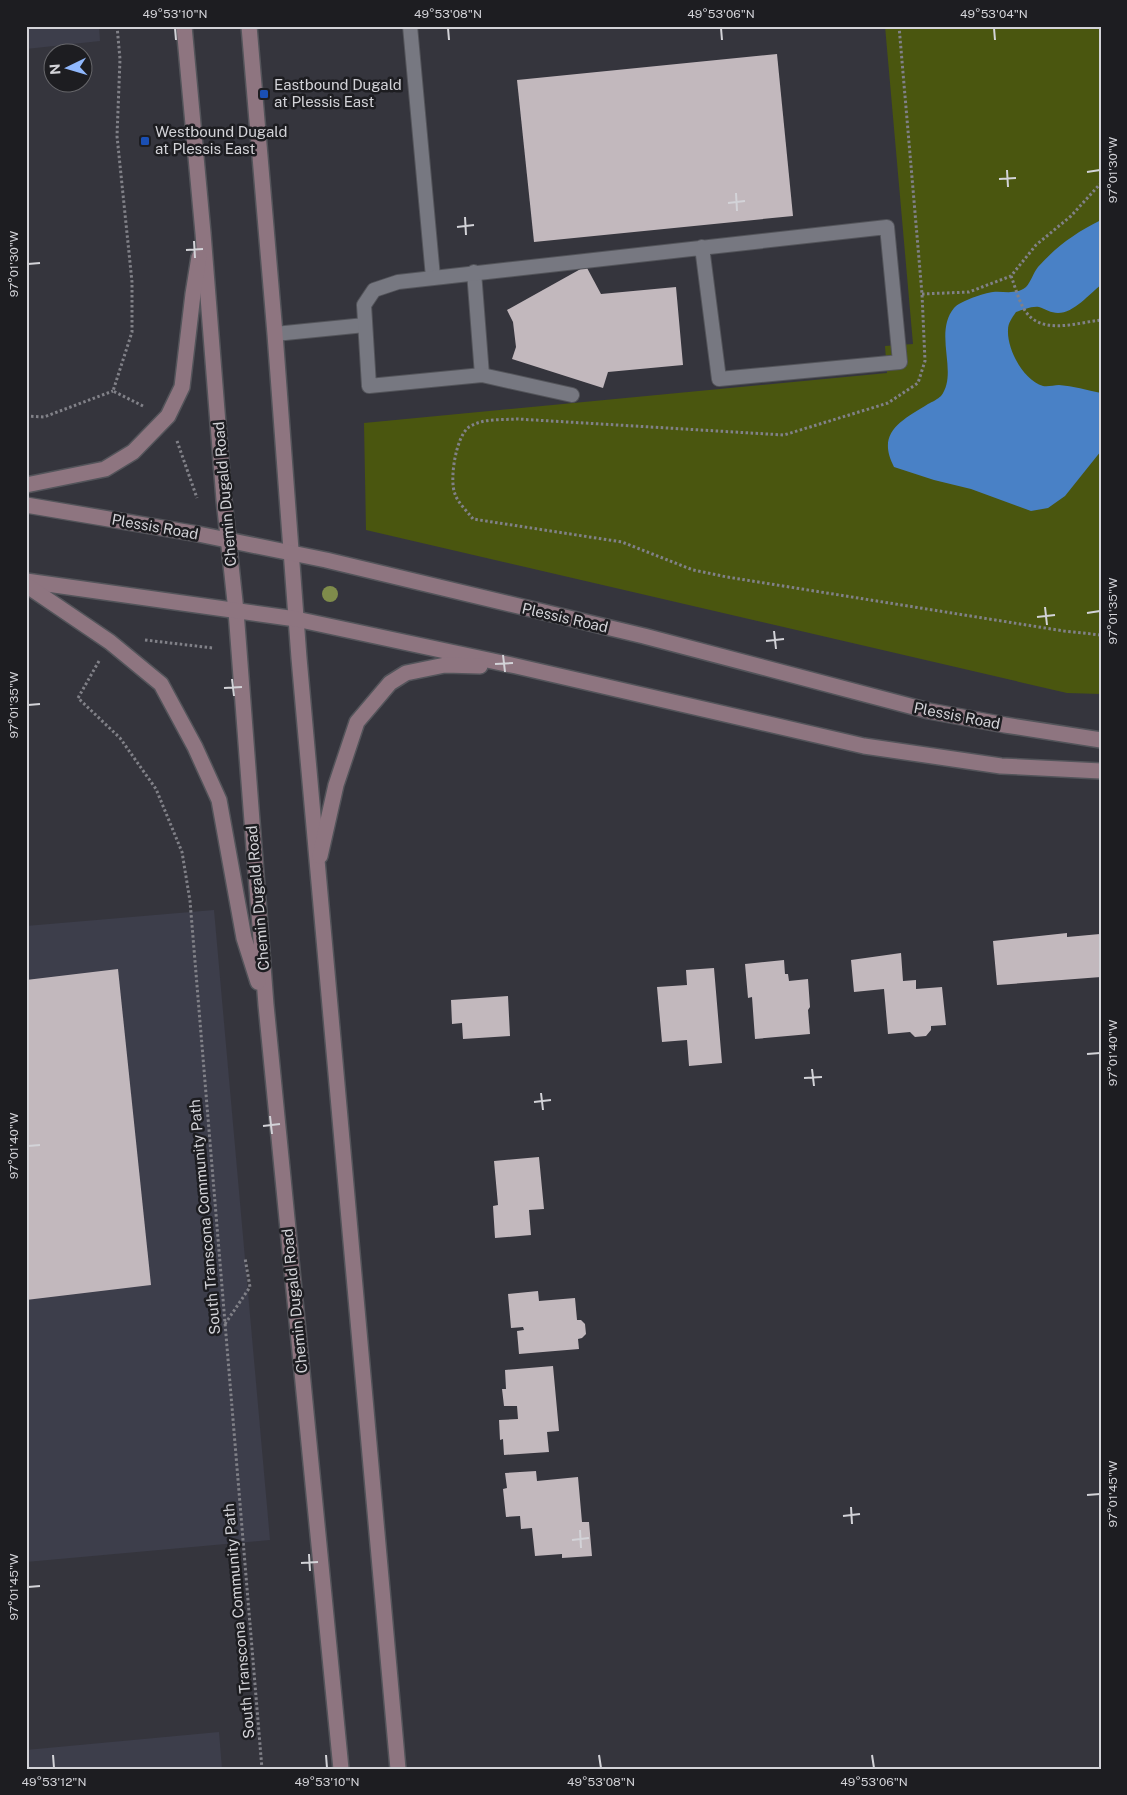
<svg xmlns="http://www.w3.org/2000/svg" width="1127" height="1795" font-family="'Public Sans',sans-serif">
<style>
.built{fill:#3d3e4b}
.green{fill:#4a560f}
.water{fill:#4981c6}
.building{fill:#c2b8bd}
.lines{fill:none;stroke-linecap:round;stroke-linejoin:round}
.lane-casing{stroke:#53545a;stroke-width:16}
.secondary-casing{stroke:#53545a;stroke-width:18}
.path{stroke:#818188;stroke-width:3;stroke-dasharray:2.5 2.5;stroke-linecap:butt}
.lane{stroke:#777881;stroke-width:14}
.secondary{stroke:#8e7580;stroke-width:15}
.tree{fill:#7f8c4b}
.ticks{fill:none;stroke:#d3d3d8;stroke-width:2}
.transit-dot{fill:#1a4fb4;stroke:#1d1d21;stroke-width:2}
.labels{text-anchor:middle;stroke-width:5;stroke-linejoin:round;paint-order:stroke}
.poi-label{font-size:15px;fill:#d3d3d8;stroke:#1d1d21;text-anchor:start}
.street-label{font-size:15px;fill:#d3d3d8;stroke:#1d1d21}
.neatline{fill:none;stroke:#d3d3d8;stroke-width:2}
.ticks-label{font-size:12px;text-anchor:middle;fill:#d3d3d8}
</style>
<rect width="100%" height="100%" fill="#35353d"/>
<g class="built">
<path d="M26,26H99L100,41L26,49Z"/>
<path d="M214,910L270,1540L26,1562V926Z"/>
<path d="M219,1732L222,1769H26V1750Z"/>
</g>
<path class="green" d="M885,26H1101V694L1067,693L366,530L364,423L887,373L885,346L913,344Z"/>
<path class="water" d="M1101,220V285C1089,294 1074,313 1058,313C1051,313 1045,309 1039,307C1031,306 1023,310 1016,312C1012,318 1008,323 1008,330C1007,349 1023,380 1043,386C1048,387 1054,385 1059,385C1073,386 1087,390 1101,393V451L1065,496L1048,508L1031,511L971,489L934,480L894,467C876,432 901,421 928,404C932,402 938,399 941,396C959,372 933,334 954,308C960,301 984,293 993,292C1004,291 1016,295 1026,287C1031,282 1033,273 1038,267C1057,246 1075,233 1101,220Z"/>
<g class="building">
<path d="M777,54L793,216L534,242L517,80Z"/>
<path d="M586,266L601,294L676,287L683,365L608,372L603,388L512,359L516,347L513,322L507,310Z"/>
<path d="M1067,933V937L1100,934L1101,977L997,985L993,941Z"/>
<path d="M901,953L903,981L916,980V989L942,987L946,1025L931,1026V1030L926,1036L915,1037L910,1032L888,1034L884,989L854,992L851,960Z"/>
<path d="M784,960L785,974H788L789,981L808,979L810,1007L808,1010L810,1034L755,1039L752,997L748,998L745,964Z"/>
<path d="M714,968L722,1063L689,1066L687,1040L662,1042L657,987L687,985L686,970Z"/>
<path d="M118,969L151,1285L26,1300V980Z"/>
<path d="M508,996L510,1036L463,1039L462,1023L452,1024L451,1000Z"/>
<path d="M539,1157L544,1209L529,1210L531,1235L495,1238L493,1206L498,1205L494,1161Z"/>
<path d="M538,1291L539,1301L575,1298L577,1320H581L585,1324L586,1334L582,1338L578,1339L579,1349L519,1354L517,1331L524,1330L523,1327L511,1328L508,1294Z"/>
<path d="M553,1366L559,1431L547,1432L549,1452L504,1455L503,1439L500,1440L499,1420L518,1419L517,1406H504L502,1389H506L505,1370Z"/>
<path d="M536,1471L537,1481L578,1477L582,1522H589L592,1556L562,1558V1554L535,1556L532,1528L521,1529L520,1516L506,1517L503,1489L507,1488L505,1473Z"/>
</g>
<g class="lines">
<g class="lane-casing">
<g id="lane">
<path d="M410,26L433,277"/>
<path d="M474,272L482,375"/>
<path d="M275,334L365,325"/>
<path d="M572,395L482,375L369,386L364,305L374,290L398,282L887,227L900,362L719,379L702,247"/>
</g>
</g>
<g class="secondary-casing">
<g id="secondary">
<path d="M184,26L203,233L224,500L236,611L266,1005L341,1769"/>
<path d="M249,26L275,334L299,658L398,1769"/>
<path d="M26,485L105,469L133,452L168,416L182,387L193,294L199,257"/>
<path d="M26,505L198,534L326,560L644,636L929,711L1005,725L1101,740"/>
<path d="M26,581L296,619L516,666L864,746L1001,766L1101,771"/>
<path d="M26,585L110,642L161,684L195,747L219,800L244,938L258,982"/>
<path d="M320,856L336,785L357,722L390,683L406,673L445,665L480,666"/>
</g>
</g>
<g class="path">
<path d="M117,26L120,59L117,136L132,282V332L113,391L145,407"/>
<path d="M899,26L922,294L925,361L918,383L888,403L784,435L518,419C502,420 483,418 469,427C456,436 449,480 455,494C458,503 467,511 473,519L622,542L693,570L727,577L1064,631L1101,635"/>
<path d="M1011,276C1015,286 1018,299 1024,309C1040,336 1075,323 1101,320"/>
<path d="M922,294L969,292L1011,276L1036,245L1071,216L1101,183"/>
<path d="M26,416L44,417L113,391"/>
<path d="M177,441L197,498"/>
<path d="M145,640L213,648"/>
<path d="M99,661L78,698L120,738L156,789L182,852L190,901L262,1769"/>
<path d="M225,1324L250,1287L245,1258"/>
</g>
<use href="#lane" class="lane"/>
<use href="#secondary" class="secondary"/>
</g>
<circle class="tree" cx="330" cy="594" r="8"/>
<path class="ticks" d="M175,28L176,40M448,28L449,40M721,28L722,40M994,28L995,40M1007,170L1008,187M1087,172L1100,170M999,179L1016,178M736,193L737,211M728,203L745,201M465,217L466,235M457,227L474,225M194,241L195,258M186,250L203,249M28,264L40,263M1045,607L1047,625M1087,613L1100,611M1037,617L1055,615M774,631L776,649M766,641L784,639M503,655L505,672M495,664L513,663M232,679L234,696M224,688L242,687M28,705L40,704M1087,1054L1100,1053M812,1069L814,1086M804,1078L822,1077M541,1093L543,1110M534,1102L551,1100M270,1116L272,1134M263,1126L280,1124M28,1146L40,1145M1087,1495L1100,1494M851,1507L852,1524M843,1516L860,1514M580,1530L581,1548M572,1540L589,1538M309,1554L310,1571M301,1563L318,1562M28,1587L40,1586M53,1755L54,1768M326,1755L327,1768M599,1755L601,1768M872,1755L874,1768"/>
<g class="transit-dot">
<rect x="259" y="89" width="10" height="10" rx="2.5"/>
<rect x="140" y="136" width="10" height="10" rx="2.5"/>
</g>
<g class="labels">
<g class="poi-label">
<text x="274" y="90">Eastbound Dugald<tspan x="274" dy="17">at Plessis East</tspan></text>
<text x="155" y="137">Westbound Dugald<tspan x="155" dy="17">at Plessis East</tspan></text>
</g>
<g class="street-label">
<text transform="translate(225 494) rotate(-95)" y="5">Chemin Dugald Road</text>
<text transform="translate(155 527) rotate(10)" y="5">Plessis Road</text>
<text transform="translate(565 618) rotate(13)" y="5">Plessis Road</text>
<text transform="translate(957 716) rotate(11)" y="5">Plessis Road</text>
<text transform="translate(258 898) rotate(-95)" y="5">Chemin Dugald Road</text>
<text transform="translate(205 1217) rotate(-95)" y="5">South Transcona Community Path</text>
<text transform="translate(295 1301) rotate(-96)" y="5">Chemin Dugald Road</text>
<text transform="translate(239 1621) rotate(-95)" y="5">South Transcona Community Path</text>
</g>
</g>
<rect width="1127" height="1795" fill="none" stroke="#1d1d21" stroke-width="55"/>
<g transform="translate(68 68) rotate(265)"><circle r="24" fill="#1d1d21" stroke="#66666a"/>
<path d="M0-4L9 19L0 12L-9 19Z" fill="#90b8fd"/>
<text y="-8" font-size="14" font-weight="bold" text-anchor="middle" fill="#d3d3d8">N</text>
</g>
<rect x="28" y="28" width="1072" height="1740" class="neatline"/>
<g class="ticks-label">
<text x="175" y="18">49°53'10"N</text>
<text x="448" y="18">49°53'08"N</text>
<text x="721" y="18">49°53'06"N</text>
<text x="994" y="18">49°53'04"N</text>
<text transform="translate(1113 170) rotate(-90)" y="4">97°01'30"W</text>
<text transform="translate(14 264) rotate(-90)" y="4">97°01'30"W</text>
<text transform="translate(1113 611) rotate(-90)" y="4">97°01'35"W</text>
<text transform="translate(14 705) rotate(-90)" y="4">97°01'35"W</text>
<text transform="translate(1113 1053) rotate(-90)" y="4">97°01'40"W</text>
<text transform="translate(14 1146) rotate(-90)" y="4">97°01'40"W</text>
<text transform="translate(1113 1494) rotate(-90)" y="4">97°01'45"W</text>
<text transform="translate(14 1587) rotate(-90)" y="4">97°01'45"W</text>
<text x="54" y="1786">49°53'12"N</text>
<text x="327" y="1786">49°53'10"N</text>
<text x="601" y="1786">49°53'08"N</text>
<text x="874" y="1786">49°53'06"N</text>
</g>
</svg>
